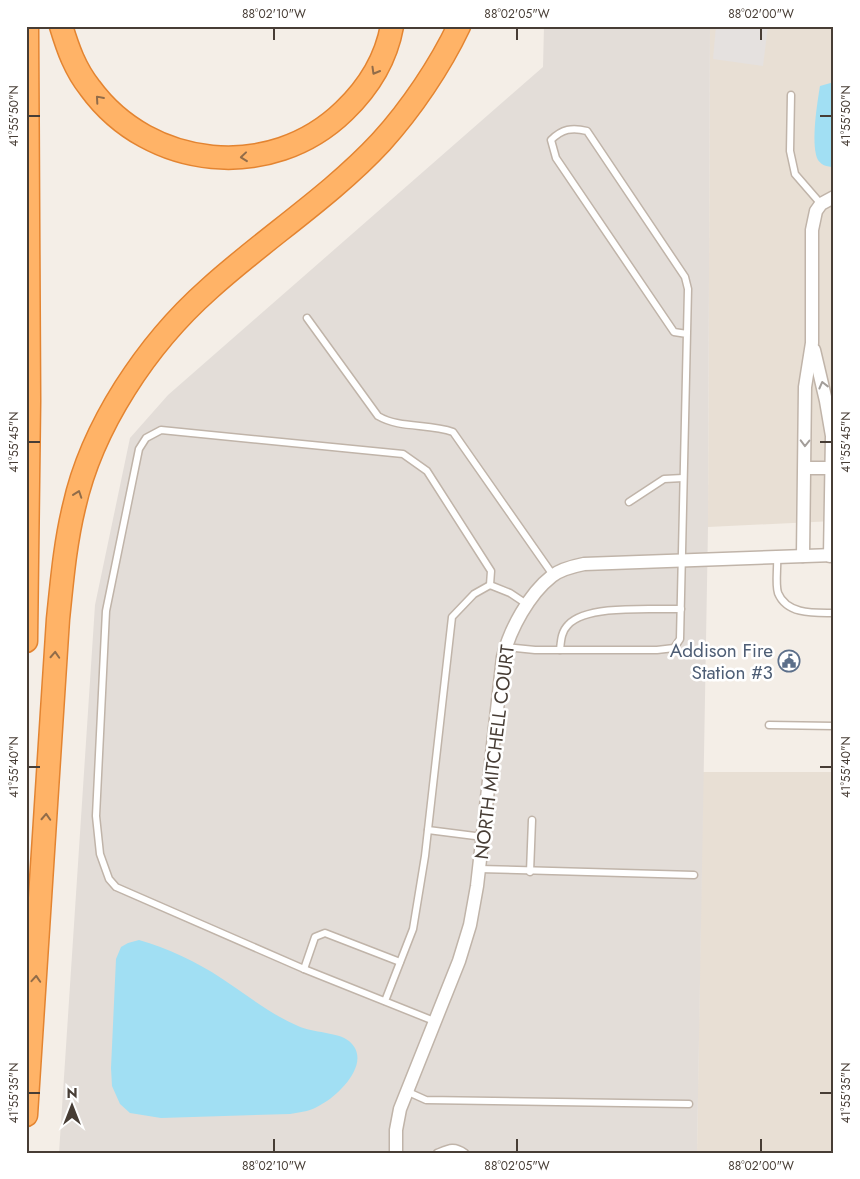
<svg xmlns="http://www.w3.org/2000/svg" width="860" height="1179" font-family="Jost,sans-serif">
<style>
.residential{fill:#e8dfd4}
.industrial{fill:#e3ddd8}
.parking{fill:#e5e1df}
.water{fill:#a1dff3}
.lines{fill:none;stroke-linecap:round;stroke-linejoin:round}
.service-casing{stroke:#c0b4a9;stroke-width:9}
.minor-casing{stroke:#c0b4a9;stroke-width:15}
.motorway-casing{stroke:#e38431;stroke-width:25}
.service{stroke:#fff;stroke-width:6}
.minor{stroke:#fff;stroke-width:12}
.motorway{stroke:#ffb367;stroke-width:22}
.oneway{stroke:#916c49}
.oneway2{stroke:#a39e9a}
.ticks{fill:none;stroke:#473d35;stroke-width:2}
.labels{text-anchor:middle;stroke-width:5;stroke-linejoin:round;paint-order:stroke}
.service-label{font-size:19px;fill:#4e5e75;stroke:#fff;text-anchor:end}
.street-label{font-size:19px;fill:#473d35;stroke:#fff}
.neatline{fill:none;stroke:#473d35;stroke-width:2}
.ticks-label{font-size:12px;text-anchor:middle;fill:#473d35}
</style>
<rect width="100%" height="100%" fill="#f4eee7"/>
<g class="residential">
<path d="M710,26H834V521L708,527Z"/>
<path d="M703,772H834V1153H697Z"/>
</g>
<path class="industrial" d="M544,26H710L708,527L697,1153H59L95,605L130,438L168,395L543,67Z"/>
<path class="parking" d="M716,26H768L763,66L713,59Z"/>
<g class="water">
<path d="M834,82V167C827,167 820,165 817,158C811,142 817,104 820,86Z"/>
<path d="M139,940C167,948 197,962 221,978C247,995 270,1014 298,1026C313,1033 338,1032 349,1041C373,1061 340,1094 322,1104C312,1111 302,1112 290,1114L161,1118L130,1113L120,1104L112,1086L111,1068L116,959L121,947L128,943Z"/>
</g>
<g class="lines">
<g class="service-casing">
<g id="service">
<path d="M791,95L790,151L795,174L821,204"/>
<path d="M307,318L378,416C400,429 429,423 453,432L553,575"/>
<path d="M629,502L664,479L683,478"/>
<path d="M777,557C778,567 775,583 778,593C787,615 815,613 834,613"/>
<path d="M505,647L535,650H657L674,648L680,639L688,289L685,277L587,131C572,127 562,129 551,140L556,158L674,332L687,334"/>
<path d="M560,650C561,641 561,632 568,625C587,604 653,610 681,609"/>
<path d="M769,725L834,726"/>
<path d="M428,830L483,837"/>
<path d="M479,869L694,875"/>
<path d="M530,872L532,820"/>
<path d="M304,969L315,937L325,933L400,962"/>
<path d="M385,1001L413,929L425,856L452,617L474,594L490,585L510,593L528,605"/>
<path d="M434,1021L304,969L116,887L109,879L100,854L96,816L106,611L139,449L146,438L161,430L403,454L427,471L491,571L490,585"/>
<path d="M406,1091L426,1100L689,1104"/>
<path d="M437,1153C449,1148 454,1145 465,1153"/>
</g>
</g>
<g class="minor-casing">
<g id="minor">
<path d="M814,350L826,401L832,436L830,556"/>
<path d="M805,468H832"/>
<path d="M803,556L805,387L812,343V230L816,211L821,204L834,197"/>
<path d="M396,1153V1130L400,1109L459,961L470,925L477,886L503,657C510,629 529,594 552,576C561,569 574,566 584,564L834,555"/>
</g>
</g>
<g class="motorway-casing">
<g id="motorway">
<path d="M61,26C68,49 75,69 90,88C150,170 271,182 344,111C368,88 386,59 392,26"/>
<path d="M26,641L29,401L27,26"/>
<path d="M26,1115L58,619C62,581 65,544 74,507C92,426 147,344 209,289C264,239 331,196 381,142C411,109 440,66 459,26"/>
</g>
</g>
<use href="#service" class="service"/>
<use href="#minor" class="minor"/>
<use href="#motorway" class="motorway"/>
</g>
<defs><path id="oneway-chevron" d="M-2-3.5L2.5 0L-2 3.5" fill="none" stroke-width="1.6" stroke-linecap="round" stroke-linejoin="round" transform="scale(1.25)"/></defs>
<g class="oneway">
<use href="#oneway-chevron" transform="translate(375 71) rotate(120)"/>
<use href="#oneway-chevron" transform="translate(99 99) rotate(-131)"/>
<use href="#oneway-chevron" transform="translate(244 157) rotate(174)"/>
<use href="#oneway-chevron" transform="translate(78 494) rotate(-71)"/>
<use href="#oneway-chevron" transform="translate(55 655) rotate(-87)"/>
<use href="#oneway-chevron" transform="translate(46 817) rotate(-87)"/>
<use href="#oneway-chevron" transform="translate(36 979) rotate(-86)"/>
</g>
<g class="oneway2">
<use href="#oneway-chevron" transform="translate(823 385) rotate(-104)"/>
<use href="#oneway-chevron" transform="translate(805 443) rotate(91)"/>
</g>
<path class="ticks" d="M274,28V40M517,28V40M761,28V40M28,116H40M820,116H832M28,442H40M820,442H832M28,767H40M820,767H832M28,1093H40M820,1093H832M274,1139V1152M517,1139V1152M761,1139V1152"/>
<defs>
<g id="civic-ring" transform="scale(1.125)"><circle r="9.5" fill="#fff" stroke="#5c6f8a" stroke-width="1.5"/><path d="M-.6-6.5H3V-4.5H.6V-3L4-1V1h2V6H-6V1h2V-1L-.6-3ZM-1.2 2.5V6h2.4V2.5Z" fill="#5c6f8a"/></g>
</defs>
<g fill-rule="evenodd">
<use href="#civic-ring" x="789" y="661"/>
</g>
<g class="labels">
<g class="service-label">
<text x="773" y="657">Addison Fire<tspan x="773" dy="22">Station #3</tspan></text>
</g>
<g class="street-label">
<text transform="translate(494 752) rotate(-83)" y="7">NORTH MITCHELL COURT</text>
</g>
</g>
<rect width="860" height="1179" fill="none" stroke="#ffffff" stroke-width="55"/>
<g transform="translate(72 1106)" stroke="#ffffff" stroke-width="4" paint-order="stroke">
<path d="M0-4L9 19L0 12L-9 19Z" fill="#473d35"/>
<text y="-8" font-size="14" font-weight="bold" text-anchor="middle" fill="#473d35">N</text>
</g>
<rect x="28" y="28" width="804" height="1124" class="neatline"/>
<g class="ticks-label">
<text x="274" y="18">88°02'10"W</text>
<text x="517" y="18">88°02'05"W</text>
<text x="761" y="18">88°02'00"W</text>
<text transform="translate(14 116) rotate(-90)" y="4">41°55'50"N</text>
<text transform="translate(846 116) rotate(-90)" y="4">41°55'50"N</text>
<text transform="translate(14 442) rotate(-90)" y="4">41°55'45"N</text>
<text transform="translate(846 442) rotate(-90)" y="4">41°55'45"N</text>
<text transform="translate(14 767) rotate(-90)" y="4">41°55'40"N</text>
<text transform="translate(846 767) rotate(-90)" y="4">41°55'40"N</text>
<text transform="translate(14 1093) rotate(-90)" y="4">41°55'35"N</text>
<text transform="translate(846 1093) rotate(-90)" y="4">41°55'35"N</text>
<text x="274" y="1170">88°02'10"W</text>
<text x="517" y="1170">88°02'05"W</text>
<text x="761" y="1170">88°02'00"W</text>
</g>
</svg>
